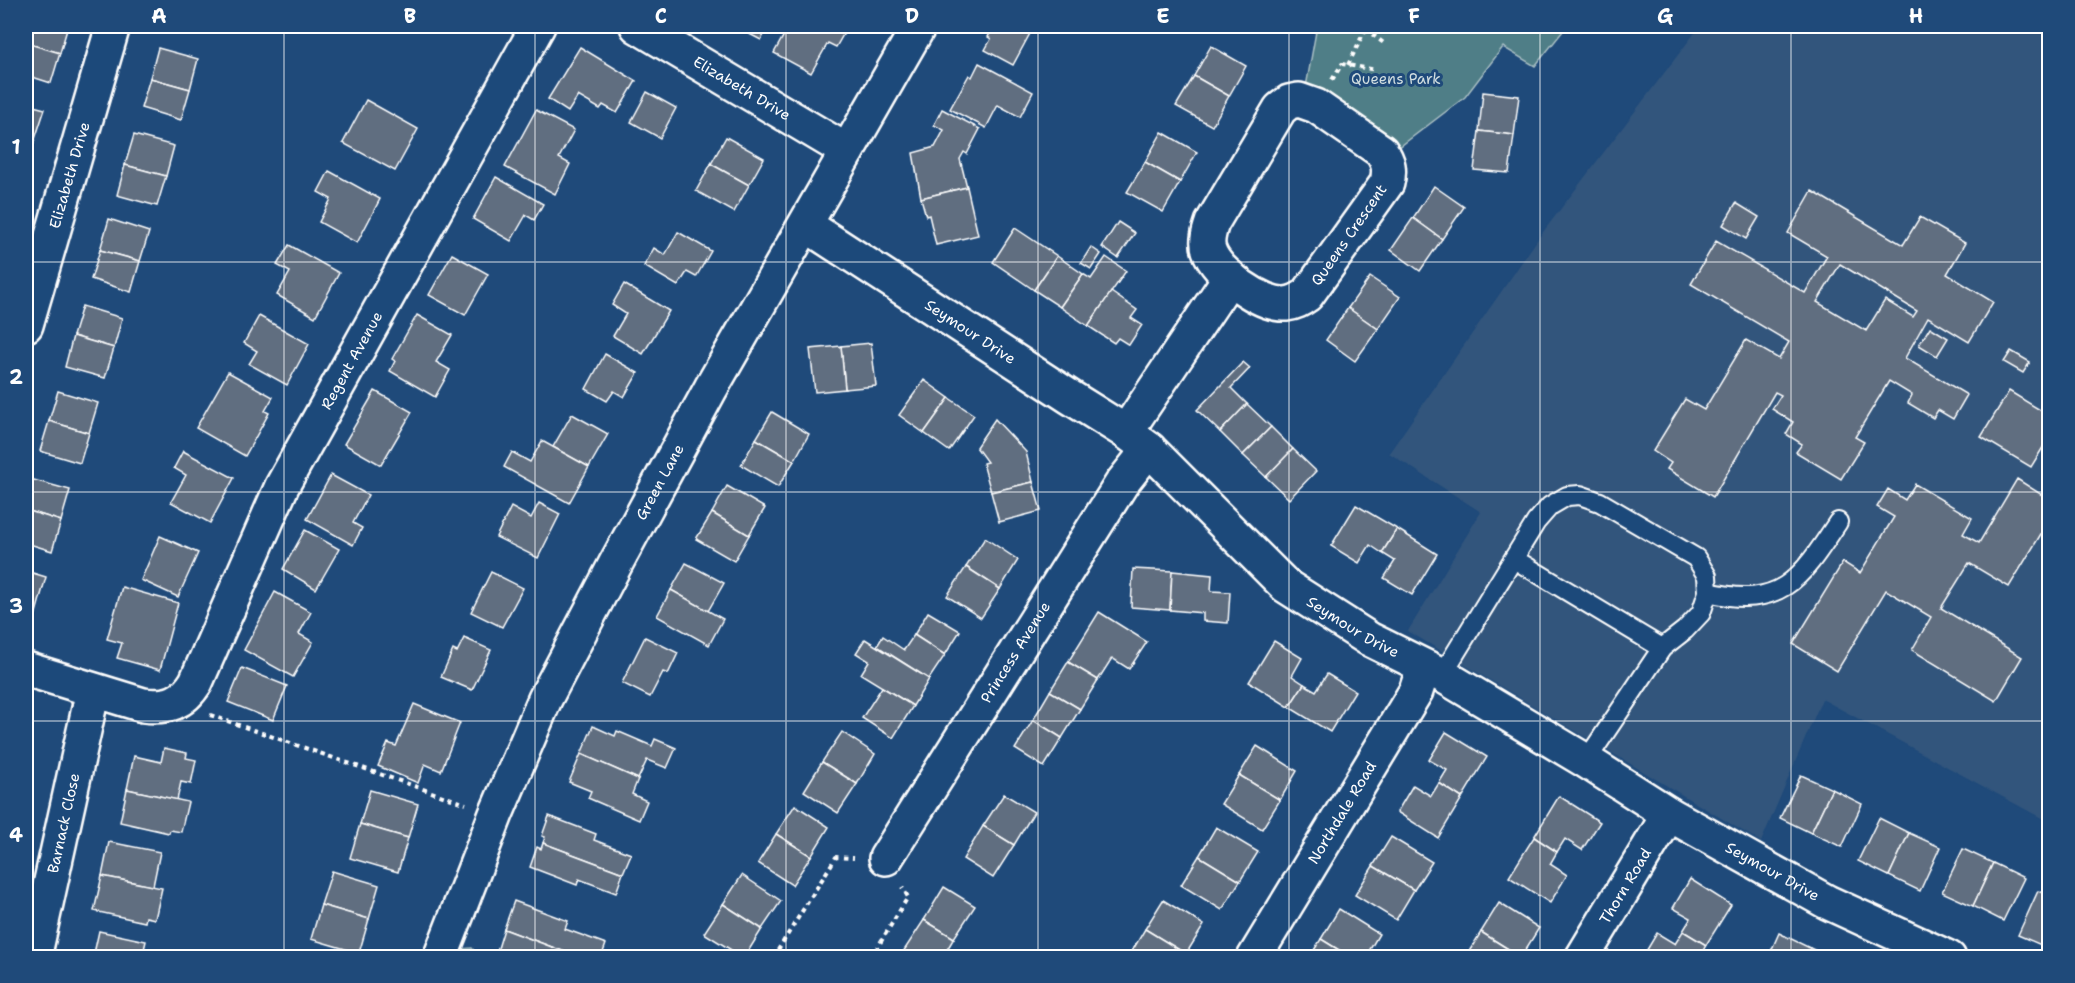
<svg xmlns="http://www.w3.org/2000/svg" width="2075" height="983" font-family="'Shantell Sans',sans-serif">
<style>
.built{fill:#32557c}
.green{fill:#507e87;stroke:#a8bec3;stroke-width:1.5}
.building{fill:#606e80;stroke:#fff;stroke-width:1.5;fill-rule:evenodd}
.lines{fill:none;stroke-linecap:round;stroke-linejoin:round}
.service-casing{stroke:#fff;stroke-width:22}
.minor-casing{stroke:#fff;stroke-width:38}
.tertiary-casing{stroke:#fff;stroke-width:38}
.path{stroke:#fff;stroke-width:4;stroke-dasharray:4.5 4.5;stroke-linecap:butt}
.service{stroke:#1f4a7a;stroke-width:18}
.minor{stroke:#1f4a7a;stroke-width:33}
.tertiary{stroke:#1f4a7a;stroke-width:33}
.grid{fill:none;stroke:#fff;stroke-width:1.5;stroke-opacity:0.55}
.labels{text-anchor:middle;stroke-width:6;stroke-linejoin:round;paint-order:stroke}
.park-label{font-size:15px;fill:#d3dfe1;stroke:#1f4a7a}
.street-label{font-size:15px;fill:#fff;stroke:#1f4a7a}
.neatline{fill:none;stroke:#fff;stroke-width:2}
.grid-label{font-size:20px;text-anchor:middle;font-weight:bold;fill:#fff}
</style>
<rect width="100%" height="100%" fill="#1f4a7a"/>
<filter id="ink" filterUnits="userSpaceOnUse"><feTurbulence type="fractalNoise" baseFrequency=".0167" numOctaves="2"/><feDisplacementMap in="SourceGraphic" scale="12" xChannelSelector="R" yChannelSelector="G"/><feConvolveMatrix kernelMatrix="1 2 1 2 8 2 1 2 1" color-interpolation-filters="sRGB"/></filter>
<g filter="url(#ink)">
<path class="built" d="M1700,26H2049V822L1822,699L1761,842L1408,631L1481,512L1389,453L1540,236Z"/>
<g class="green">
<path d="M1317,26H1567L1535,66L1503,47L1465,97L1394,151L1306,87Z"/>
<path d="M472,948L479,957L436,958L439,951Z"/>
</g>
<g class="building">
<path d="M26,26H68L60,53L26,43Z"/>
<path d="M181,26H208L206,33Z"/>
<path d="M734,26H769L761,40Z"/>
<path d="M789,26H848L836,47L828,43L811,73L774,53Z"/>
<path d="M994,26H1028L1033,28L1013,65L985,50L991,39L988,37Z"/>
<path d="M26,43L60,53L51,83L26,75Z"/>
<path d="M1211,46L1246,66L1229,96L1194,76Z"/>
<path d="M580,47L636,81L617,113L603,105L600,109L578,96L568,112L548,99Z"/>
<path d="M158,48L198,59L190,89L150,78Z"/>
<path d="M979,63L1033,92L1020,117L998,105L986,128L950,109L969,75L972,77Z"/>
<path d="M1194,76L1229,96L1212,126L1176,106Z"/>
<path d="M150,78L190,89L181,120L141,108Z"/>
<path d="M647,92L676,108L660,138L631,122Z"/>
<path d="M1483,92L1519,96L1514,135L1479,131Z"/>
<path d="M366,100L418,129L395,171L343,143Z"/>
<path d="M26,104L45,109L35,139L26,136Z"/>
<path d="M942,109L980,129L967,154L964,152L960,159L967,187L921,198L913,153L935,147L944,130L934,125Z"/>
<path d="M536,110L574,130L559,158L570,164L555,194L505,167Z"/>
<path d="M1479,131L1514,135L1509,173L1474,170Z"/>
<path d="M1162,132L1197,152L1180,182L1145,162Z"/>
<path d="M134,135L174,146L166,176L125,165Z"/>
<path d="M26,136L35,139L26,169Z"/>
<path d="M726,137L764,158L749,185L711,164Z"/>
<path d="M1145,162L1180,182L1163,212L1127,192Z"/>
<path d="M711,164L749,185L734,212L696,191Z"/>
<path d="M125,165L166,176L157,206L117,195Z"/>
<path d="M329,171L380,199L357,243L319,222L331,199L318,192Z"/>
<path d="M496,177L543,204L534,220L526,215L511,241L473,219Z"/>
<path d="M1434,186L1464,207L1442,239L1413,218Z"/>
<path d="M967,187L978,235L936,245L929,215L926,216L921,198Z"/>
<path d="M1812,191L1903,245L1920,217L1965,243L1947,274L1993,302L1969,342L1928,317L1905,358L1967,395L1953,419L1938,410L1933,418L1908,403L1912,395L1889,381L1855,437L1864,442L1841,479L1796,452L1802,444L1786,434L1793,422L1772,409L1781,395L1775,392L1713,497L1667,469L1671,463L1653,451L1685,399L1704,410L1746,340L1779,359L1789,342L1691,284L1716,241L1805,293L1827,256L1788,233ZM1840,264L1917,311L1913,317L1885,300L1866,331L1817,302Z"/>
<path d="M1736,203L1759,217L1746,239L1723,225Z"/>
<path d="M1413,218L1442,239L1420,271L1391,250Z"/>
<path d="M109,219L149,232L140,261L100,250Z"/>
<path d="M1118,222L1135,233L1118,258L1102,247Z"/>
<path d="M1015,228L1057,256L1034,290L993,262Z"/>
<path d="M678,232L711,251L696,277L687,272L678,286L644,266L654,248L665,255Z"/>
<path d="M289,245L339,273L315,317L277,295L290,272L277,265Z"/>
<path d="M1091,247L1101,254L1091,269L1081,263Z"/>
<path d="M100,250L140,261L131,292L91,279Z"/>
<path d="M452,254L488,274L465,315L429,295Z"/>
<path d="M1057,256L1083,274L1060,307L1034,290Z"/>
<path d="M1106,257L1126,271L1088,326L1060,307L1083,274L1091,279Z"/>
<path d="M1370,277L1400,297L1378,329L1348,308Z"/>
<path d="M624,284L669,311L643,354L613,336L626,314L612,305Z"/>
<path d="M1111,292L1137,310L1131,318L1142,325L1129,345L1118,338L1114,343L1088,326Z"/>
<path d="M82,306L122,318L114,348L73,336Z"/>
<path d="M1348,308L1378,329L1355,361L1326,340Z"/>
<path d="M417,315L452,335L436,362L450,370L435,397L390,371L395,361L392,359Z"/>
<path d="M259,316L309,344L287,385L249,364L257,351L244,343Z"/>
<path d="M1930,327L1948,338L1937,356L1919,345Z"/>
<path d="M73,336L114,348L105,378L65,367Z"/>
<path d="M871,343L876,386L845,389L841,346Z"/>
<path d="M841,346L845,389L815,392L810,349Z"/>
<path d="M2011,351L2030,362L2023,373L2004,362Z"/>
<path d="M605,354L638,373L624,397L614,391L607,401L586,389Z"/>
<path d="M1243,362L1250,368L1231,388L1247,404L1220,432L1197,410Z"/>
<path d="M228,372L273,397L265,411L269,413L245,456L196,428Z"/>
<path d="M924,380L949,398L924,433L899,415Z"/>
<path d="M58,391L98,403L89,433L49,421Z"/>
<path d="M375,391L412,412L381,465L344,444Z"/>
<path d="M2009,391L2050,416V436L2031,467L1981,437Z"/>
<path d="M949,398L974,415L949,451L924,433Z"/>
<path d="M1247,404L1271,427L1243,455L1220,432Z"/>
<path d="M772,412L809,434L794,461L756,439Z"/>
<path d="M572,414L608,434L589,467L553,447Z"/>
<path d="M995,419L1026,452L1033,482L991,492L983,463L987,462L976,447Z"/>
<path d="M49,421L89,433L80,463L40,451Z"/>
<path d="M1271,427L1293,449L1266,477L1243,455Z"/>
<path d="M756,439L794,461L778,487L741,465Z"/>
<path d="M542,441L589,467L569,503L504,467L512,452L530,462Z"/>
<path d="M1293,449L1316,471L1289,499L1266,477Z"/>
<path d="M183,451L234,478L210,523L171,502L186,475L174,468Z"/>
<path d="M331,475L368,495L353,523L362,528L353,545L307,519Z"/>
<path d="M30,479L70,490L61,521L26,510V495Z"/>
<path d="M2017,479L2042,495L2050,482V519L2009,587L1969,563L1941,608L2022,657L1996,701L1912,650L1931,617L1886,590L1837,671L1793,644L1843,562L1860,573L1894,517L1877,507L1888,489L1905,500L1915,484L1972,518L1963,534L1979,543Z"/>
<path d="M1033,482L1041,511L999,522L991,492Z"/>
<path d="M727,486L765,508L749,535L712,513Z"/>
<path d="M539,503L560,514L538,558L496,537L511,507L531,518Z"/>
<path d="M1356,505L1397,529L1382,553L1370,545L1359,563L1331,546Z"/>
<path d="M26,510L61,521L52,551L26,543Z"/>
<path d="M712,513L749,535L734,561L696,539Z"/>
<path d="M1397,529L1437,554L1412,595L1384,578L1395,561L1382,553Z"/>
<path d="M305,530L339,549L316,589L283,569Z"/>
<path d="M160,536L198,553L178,597L141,580Z"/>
<path d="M985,538L1018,560L1000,589L966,567Z"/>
<path d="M686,563L724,583L708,611L671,590Z"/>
<path d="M966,567L1000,589L981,618L947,596Z"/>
<path d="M1133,569L1172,571L1170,610L1131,607Z"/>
<path d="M26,571L46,577L34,620L26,618Z"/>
<path d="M1172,571L1212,575L1211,591L1230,592L1228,623L1203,621V613L1170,610Z"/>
<path d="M491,572L523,588L502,627L471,612Z"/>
<path d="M122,587L178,603L160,670L117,658L122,643L107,639Z"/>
<path d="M671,590L723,619L709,645L657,616Z"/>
<path d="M275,592L311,612L299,634L313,642L293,677L244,650Z"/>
<path d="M928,612L960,631L945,655L914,635Z"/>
<path d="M1099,612L1147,642L1129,669L1112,658L1098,680L1068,662Z"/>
<path d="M914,635L945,655L929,679L877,646L883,636L904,650Z"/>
<path d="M645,637L678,653L668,674L663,672L650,697L622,683Z"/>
<path d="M464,638L491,650L472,690L441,677L453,650L457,652Z"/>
<path d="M865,639L929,679L913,706L861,674L869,661L856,653Z"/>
<path d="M1274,641L1302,658L1292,676L1304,684L1289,707L1249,682Z"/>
<path d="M1068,662L1098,680L1080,709L1050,691Z"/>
<path d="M242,668L287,686L273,720L228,702Z"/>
<path d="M1327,674L1355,691L1330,732L1289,707L1304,684L1316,691Z"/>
<path d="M882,687L913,706L893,738L862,718Z"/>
<path d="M1050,691L1080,709L1062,738L1033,720Z"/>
<path d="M414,704L460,723L441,771L425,764L418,783L378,766L388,743L396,746Z"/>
<path d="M1033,720L1062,738L1044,767L1015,749Z"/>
<path d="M593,726L615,736L617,731L652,746L655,739L676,748L667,768L647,760L638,779L581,754Z"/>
<path d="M842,732L875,754L857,784L822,762Z"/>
<path d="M1446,732L1487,757L1462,798L1439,783L1447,770L1429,760Z"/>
<path d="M1257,746L1297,771L1280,800L1239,775Z"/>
<path d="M164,748L187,753L186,758L196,760L191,784L181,782L177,800L127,789L134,756L161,762Z"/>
<path d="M581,754L638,779L632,794L647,801L639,820L588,798L591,791L569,782Z"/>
<path d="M822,762L857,784L838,813L804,791Z"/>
<path d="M1239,775L1280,800L1262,829L1221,804Z"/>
<path d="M1801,775L1832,789L1811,833L1780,818Z"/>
<path d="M1439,783L1462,798L1438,838L1397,812L1413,785L1431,796Z"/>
<path d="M127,789L188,802L181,832L170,830L169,833L120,822Z"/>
<path d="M1832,789L1862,804L1842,847L1811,833Z"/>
<path d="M370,790L418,804L408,838L360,824Z"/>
<path d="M1004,794L1034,812L1014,845L983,826Z"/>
<path d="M1559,796L1600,822L1582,850L1565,839L1557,852L1534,837Z"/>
<path d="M795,805L829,827L811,856L776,834Z"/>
<path d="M549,816L596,834L594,840L631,854L623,873L543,843L545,837L542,836Z"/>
<path d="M1879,818L1909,833L1889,876L1858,861Z"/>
<path d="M360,824L408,838L398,872L350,858Z"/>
<path d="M983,826L1014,845L993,878L963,859Z"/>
<path d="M1216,827L1258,852L1240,881L1199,856Z"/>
<path d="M1909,833L1940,847L1920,891L1889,876Z"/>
<path d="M776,834L811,856L792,885L758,863Z"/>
<path d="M1391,837L1432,862L1414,890L1373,866Z"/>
<path d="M1534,837L1557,852L1550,864L1567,875L1550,903L1509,877Z"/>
<path d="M109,842L160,852L153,886L102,876Z"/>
<path d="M543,843L623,873L616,893L579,879L577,885L530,867L537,847L541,849Z"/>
<path d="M1963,849L1993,863L1973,906L1942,892Z"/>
<path d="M1199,856L1240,881L1222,910L1181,885Z"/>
<path d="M1993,863L2024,878L2003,921L1973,906Z"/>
<path d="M1373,866L1414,890L1396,920L1355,895Z"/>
<path d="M332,871L379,885L369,919L321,905Z"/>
<path d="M742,875L781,901L762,929L723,904Z"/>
<path d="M102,876L162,888L155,919L146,917L145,922L94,911Z"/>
<path d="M1690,879L1731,905L1706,945L1683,931L1691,918L1673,908Z"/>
<path d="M944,887L975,906L954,938L924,920Z"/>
<path d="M2038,891L2050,896V944L2048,948L2018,935Z"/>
<path d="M1163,900L1204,925L1186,954L1145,929Z"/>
<path d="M514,901L568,921L565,929L606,944L601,958H581L504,929Z"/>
<path d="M1499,903L1539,928L1521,957L1481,932Z"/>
<path d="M723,904L762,929L744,958L704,933Z"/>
<path d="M321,905L369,919L359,953L311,939Z"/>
<path d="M1339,909L1379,934L1365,958H1352L1321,939Z"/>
<path d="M924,920L954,938L942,958H911L903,952Z"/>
<path d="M504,929L581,958H495Z"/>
<path d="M1145,929L1186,954L1184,958H1128Z"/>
<path d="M99,931L146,941L142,958H93Z"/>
<path d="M1683,931L1706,945L1699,958H1642L1657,933L1675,944Z"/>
<path d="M1481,932L1521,957V958H1465Z"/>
<path d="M1779,933L1810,948L1805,958H1768Z"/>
<path d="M1321,939L1352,958H1309Z"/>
<path d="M1810,948L1831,958H1805Z"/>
</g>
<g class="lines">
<g class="service-casing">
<g id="service">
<path d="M1514,559L1662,648"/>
<path d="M1708,592C1782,610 1801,578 1838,522"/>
<path d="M1442,675L1536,522L1550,506L1567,496L1580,495L1600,502L1696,558L1707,576L1708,592L1701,613L1685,630L1662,648L1586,761"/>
</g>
</g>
<g class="minor-casing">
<g id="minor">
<path id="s1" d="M637,26L847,151"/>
<path d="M1299,100L1316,106L1381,151C1389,162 1390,170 1387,183L1307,295C1300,300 1295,303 1286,304C1262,306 1216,273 1209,250C1206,241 1209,232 1212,223L1280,109L1289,102Z"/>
<path id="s2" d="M806,225L1070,397L1126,432L1149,449L1286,586L1369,639L1442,675L1586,761L1669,814L1827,902L1949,958"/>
<path id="s3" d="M26,325L113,26"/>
<path d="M1126,432L1230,277"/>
<path id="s4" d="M26,669L143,705C168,708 183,703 196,682L282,486L538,26"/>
<path id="s5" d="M886,858L1122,483L1149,449"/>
<path id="s6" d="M34,958L93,690"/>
<path id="s7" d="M1254,958L1416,691L1424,667"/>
<path id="s8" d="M1582,958L1669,814"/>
</g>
</g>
<g class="tertiary-casing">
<g id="tertiary">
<path id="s9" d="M440,958L496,814L545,699L616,563L711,388L919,26"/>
</g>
</g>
<g class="path">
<path d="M1365,29L1385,44"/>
<path d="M1348,65L1367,26"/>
<path d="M1332,80L1342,64L1376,70"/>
<path d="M210,715L466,804"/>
<path d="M773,958L836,857L854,858"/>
<path d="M871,958L908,897L902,887"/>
</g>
<use href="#service" class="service"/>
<use href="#minor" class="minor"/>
<use href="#tertiary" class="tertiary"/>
</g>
</g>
<path class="grid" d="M284,26V958M535,26V958M786,26V958M1038,26V958M1289,26V958M1540,26V958M1791,26V958M26,262H2050M26,492H2050M26,721H2050"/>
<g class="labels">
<g class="park-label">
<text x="1396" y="84">Queens Park</text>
</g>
<g class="street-label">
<text dy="5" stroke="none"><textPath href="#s1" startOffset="122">Elizabeth Drive</textPath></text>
<text dy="5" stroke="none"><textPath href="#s3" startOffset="156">Elizabeth Drive</textPath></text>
<text transform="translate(1349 235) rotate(-55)" y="5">Queens Crescent</text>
<text dy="5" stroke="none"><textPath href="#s2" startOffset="196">Seymour Drive</textPath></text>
<text dy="5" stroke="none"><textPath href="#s4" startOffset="542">Regent Avenue</textPath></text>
<text dy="5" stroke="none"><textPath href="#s9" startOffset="525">Green Lane</textPath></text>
<text dy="5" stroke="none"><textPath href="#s2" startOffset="682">Seymour Drive</textPath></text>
<text dy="5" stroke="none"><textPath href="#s5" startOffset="243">Princess Avenue</textPath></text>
<text dy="5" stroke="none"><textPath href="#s7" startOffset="170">Northdale Road</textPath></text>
<text dy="5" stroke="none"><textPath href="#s6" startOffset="138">Barnack Close</textPath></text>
<text dy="5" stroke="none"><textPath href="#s2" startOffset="1168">Seymour Drive</textPath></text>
<text dy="5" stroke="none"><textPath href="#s8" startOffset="84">Thorn Road</textPath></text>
</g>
</g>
<rect width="2075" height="983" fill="none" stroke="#1f4a7a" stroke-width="66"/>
<rect x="33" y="33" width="2009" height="917" class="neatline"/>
<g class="grid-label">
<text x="159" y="23">A</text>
<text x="410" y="23">B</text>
<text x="661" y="23">C</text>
<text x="912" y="23">D</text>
<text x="1163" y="23">E</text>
<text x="1414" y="23">F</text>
<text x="1665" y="23">G</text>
<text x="1916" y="23">H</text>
<text x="16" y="154">1</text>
<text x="16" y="384">2</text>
<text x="16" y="613">3</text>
<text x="16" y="842">4</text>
</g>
</svg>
